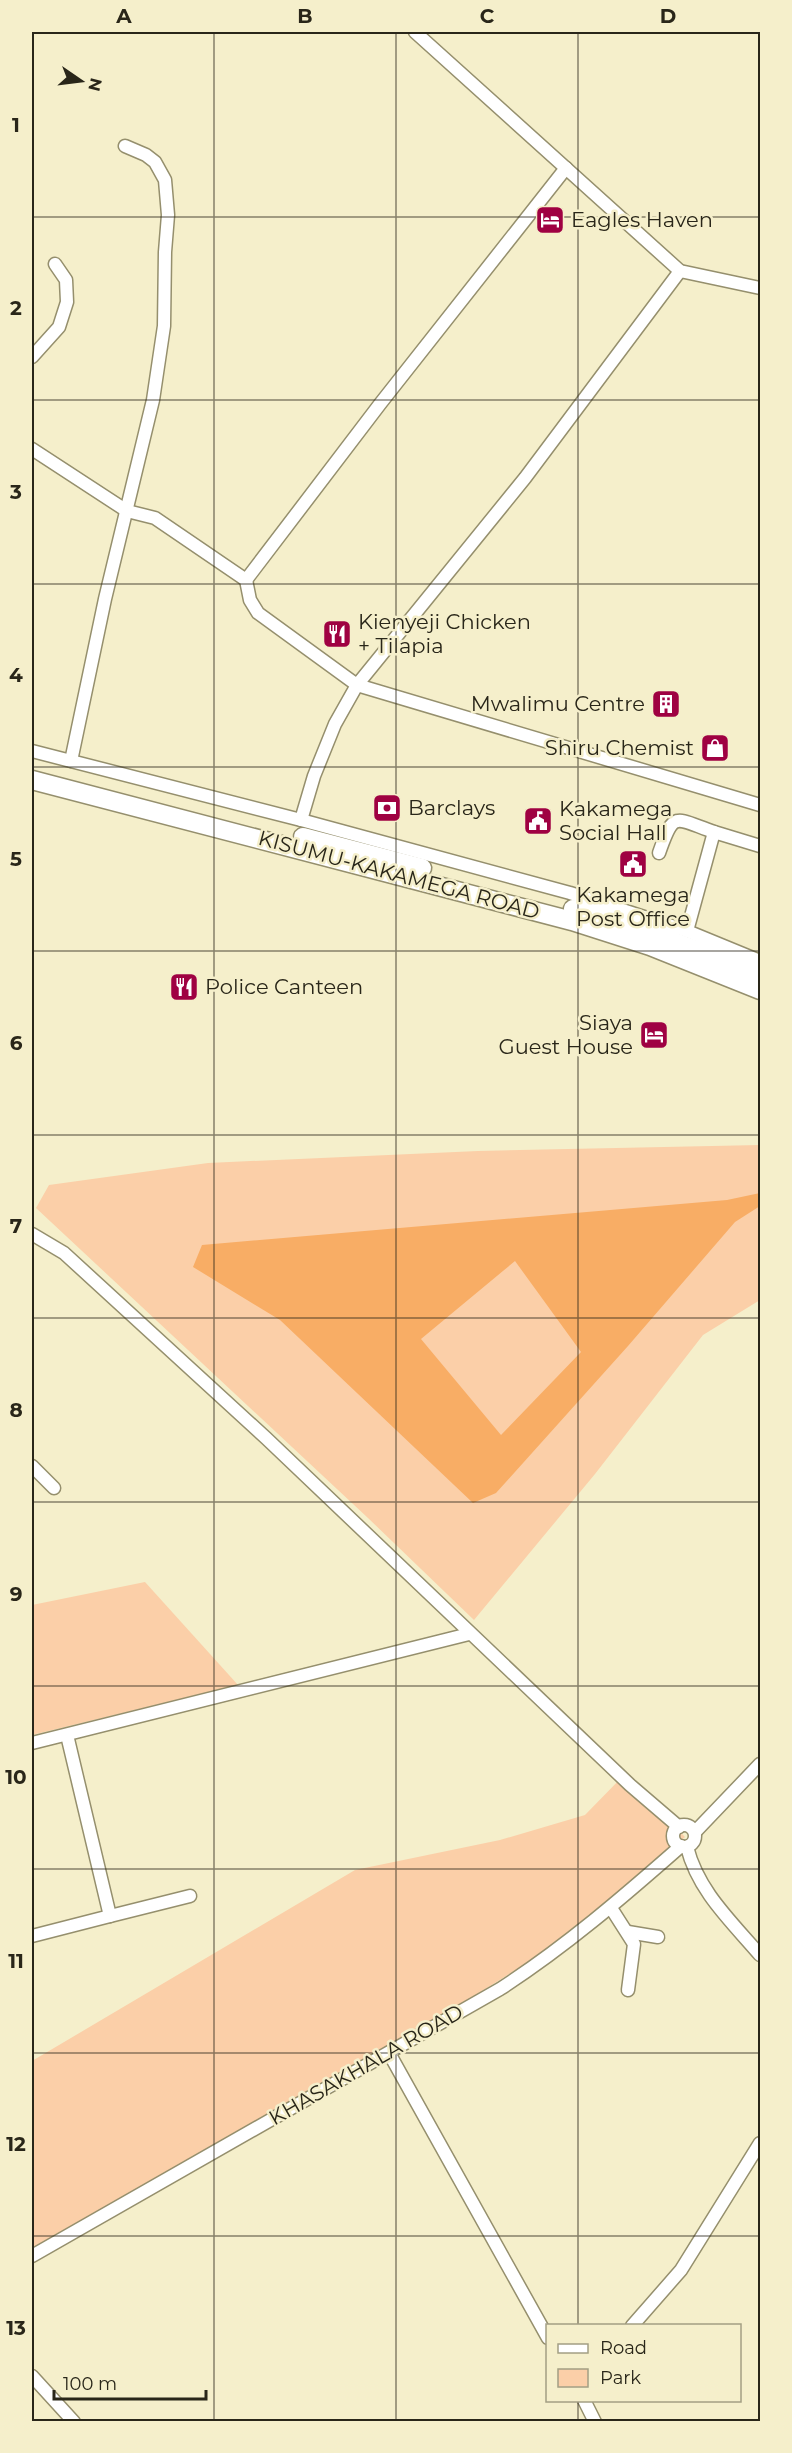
<svg xmlns="http://www.w3.org/2000/svg" width="792" height="2453" font-family="Montserrat,sans-serif">
<style>
.green{fill:#fbcfa8}
.forest{fill:#f8ad65;fill-rule:evenodd}
.lines{fill:none;stroke-linecap:round;stroke-linejoin:round}
.minor-casing{stroke:#958f6d;stroke-width:15}
.highway-casing{stroke:#958f6d;stroke-width:21}
.minor{stroke:#fff;stroke-width:12}
.highway{stroke:#fff;stroke-width:18}
.grid{fill:none;stroke:#292619;stroke-width:1.5;stroke-opacity:0.55}
.labels{text-anchor:middle;stroke-width:5;stroke-linejoin:round;paint-order:stroke}
.poi-label{font-size:21px;fill:#292619;stroke:#f5efcb;text-anchor:start}
.street-label{font-size:21px;fill:#292619;stroke:#f5efcb}
.neatline{fill:none;stroke:#292619;stroke-width:2}
.grid-label{font-size:20px;text-anchor:middle;font-weight:bold;fill:#292619}
</style>
<rect width="100%" height="100%" fill="#f5efcb"/>
<g class="green">
<path d="M760,1145V1300L703,1335L595,1474L474,1620L368,1518L36,1208L49,1185L208,1163L478,1151Z"/>
<path d="M145,1582L238,1685L32,1735V1605Z"/>
<path d="M624,1775L685,1837L600,1912L549,1949L386,2051L32,2252V2061L355,1870L500,1840L585,1815Z"/>
</g>
<path class="forest" d="M760,1193V1206L735,1222L628,1346L496,1493L473,1503L280,1320L193,1267L202,1245L727,1200ZM515,1261L581,1352L501,1435L421,1339Z"/>
<g class="lines">
<g class="minor-casing">
<g id="minor">
<path d="M415,32L680,271L760,288"/>
<path d="M32,357L59,327L67,302L66,280L55,264"/>
<path d="M32,449L127,511L155,518L246,580L250,600L258,613L357,685L760,805"/>
<path d="M246,580L380,404L566,168"/>
<path d="M32,751L301,820L570,893L687,931L760,961"/>
<path d="M71,761L105,599L153,400L164,326L165,252L168,215L165,180L155,162L146,155L125,146"/>
<path d="M301,820L314,776L335,724L357,685L525,478L680,271"/>
<path d="M659,853C674,810 674,818 714,832"/>
<path d="M687,931L714,832L760,846"/>
<path d="M32,1234L64,1253L266,1438L630,1785L679,1827"/>
<path d="M32,1466L54,1488"/>
<path d="M32,1743L469,1634"/>
<circle cx="684" cy="1836" r="11"/>
<path d="M695,1832L760,1764"/>
<path d="M687,1847C698,1891 731,1921 760,1955"/>
<path d="M611,1908L634,1944L628,1990"/>
<path d="M110,1916L190,1896"/>
<path d="M628,1932L658,1937"/>
<path d="M32,1936L110,1916L67,1735"/>
<path d="M389,2053L548,2338"/>
<path d="M32,2256L500,1989C565,1947 623,1897 681,1846"/>
<path d="M632,2326L681,2270L760,2143"/>
<path d="M32,2376L74,2422"/>
<path d="M584,2400L595,2422"/>
</g>
</g>
<g class="highway-casing">
<g id="highway">
<path d="M32,780L572,921L650,946L760,990"/>
<path d="M303,837L422,868"/>
<path d="M573,909C638,927 699,950 760,976"/>
</g>
</g>
<use href="#minor" class="minor"/>
<use href="#highway" class="highway"/>
</g>
<path class="grid" d="M214,32V2422M396,32V2422M578,32V2326M32,217H760M32,400H760M32,584H760M32,767H760M32,951H760M32,1135H760M32,1318H760M32,1502H760M32,1686H760M32,1869H760M32,2053H760M32,2236H760M578,2400V2422"/>
<defs>
<g id="hotel-square" transform="scale(1.5)"><rect x="-9" y="-9" width="18" height="18" rx="4" fill="#9f0142" stroke="#f5efcb"/><path d="M-6-4.5h1.5V1H6V5H4.5V3h-9V5H-6ZM-4 0a1.8 1.8 0 1 1 3.6 0ZM.5 0V-2.5h3Q6-2.5 6 0Z" fill="#fff"/></g>
<g id="restaurant-square" transform="scale(1.5)"><rect x="-9" y="-9" width="18" height="18" rx="4" fill="#9f0142" stroke="#f5efcb"/><path d="M-5-6h1v4h1v-4h1v4h1v-4h1v5L-1.5 .5V6h-2V.5L-5-1ZM5-6V6H3V1.5H1.5Q1.5-4 5-6Z" fill="#fff"/></g>
<g id="building-square" transform="scale(1.5)"><rect x="-9" y="-9" width="18" height="18" rx="4" fill="#9f0142" stroke="#f5efcb"/><path d="M-4-6H4V6H1V3H-1V6H-4ZM-2.5-4.3h1.7v1.8h-1.7ZM.8-4.3h1.7v1.8H.8ZM-2.5-1h1.7V.8h-1.7ZM.8-1h1.7V.8H.8Z" fill="#fff"/></g>
<g id="shop-square" transform="scale(1.5)"><rect x="-9" y="-9" width="18" height="18" rx="4" fill="#9f0142" stroke="#f5efcb"/><path d="M-5-2.5h2.3a2.7 3.5 0 0 1 5.4 0H5L5.5 6h-11ZM-1.5-2.5h3a1.5 2.3 0 0 0-3 0Z" fill="#fff"/></g>
<g id="bank-square" transform="scale(1.5)"><rect x="-9" y="-9" width="18" height="18" rx="4" fill="#9f0142" stroke="#f5efcb"/><path d="M-6-4H6V4H-6ZM0-2.3a2.3 2.3 0 1 0 0 4.6a2.3 2.3 0 1 0 0-4.6Z" fill="#fff"/></g>
<g id="civic-square" transform="scale(1.5)"><rect x="-9" y="-9" width="18" height="18" rx="4" fill="#9f0142" stroke="#f5efcb"/><path d="M-.6-6.5H3V-4.5H.6V-3L4-1V1h2V6H-6V1h2V-1L-.6-3ZM-1.2 2.5V6h2.4V2.5Z" fill="#fff"/></g>
</defs>
<g fill-rule="evenodd">
<use href="#hotel-square" x="550" y="220"/>
<use href="#restaurant-square" x="337" y="634"/>
<use href="#building-square" x="666" y="704"/>
<use href="#shop-square" x="715" y="748"/>
<use href="#bank-square" x="387" y="808"/>
<use href="#civic-square" x="538" y="821"/>
<use href="#civic-square" x="633" y="864"/>
<use href="#restaurant-square" x="184" y="987"/>
<use href="#hotel-square" x="654" y="1035"/>
</g>
<g class="labels">
<g class="poi-label">
<text x="571" y="227">Eagles Haven</text>
<text x="358" y="629">Kienyeji Chicken<tspan x="358" dy="24">+ Tilapia</tspan></text>
<text x="645" y="711" text-anchor="end">Mwalimu Centre</text>
<text x="694" y="755" text-anchor="end">Shiru Chemist</text>
<text x="408" y="815">Barclays</text>
<text x="559" y="816">Kakamega<tspan x="559" dy="24">Social Hall</tspan></text>
<text x="633" y="902" text-anchor="middle">Kakamega<tspan x="633" dy="24">Post Office</tspan></text>
<text x="205" y="994">Police Canteen</text>
<text x="633" y="1030" text-anchor="end">Siaya<tspan x="633" dy="24">Guest House</tspan></text>
</g>
<g class="street-label">
<text transform="translate(399 875) rotate(15)" y="7">KISUMU-KAKAMEGA ROAD</text>
<text transform="translate(366 2065) rotate(-30)" y="7">KHASAKHALA ROAD</text>
</g>
</g>
<rect width="792" height="2453" fill="none" stroke="#f5efcb" stroke-width="66"/>
<rect x="546" y="2324" width="195" height="78" fill="#f5efcb" stroke="#a39f84" stroke-width="1.5"/>
<rect x="558" y="2344" width="30" height="9" fill="#ffffff" stroke="#a39f84" stroke-width="1.5"/>
<text x="600" y="2354" font-size="18" fill="#292619">Road</text>
<rect x="558" y="2369" width="30" height="18" fill="#fbcfa8" stroke="#a39f84" stroke-width="1.5"/>
<text x="600" y="2384" font-size="18" fill="#292619">Park</text>
<g transform="translate(81 81) rotate(104)" stroke="#f5efcb" stroke-width="4.5" paint-order="stroke">
<path d="M0-4.5L10 22L0 15L-10 22Z" fill="#292619"/>
<text y="-9" font-size="16" font-weight="bold" text-anchor="middle" fill="#292619">N</text>
</g>
<path d="M54 2390v9h152v-9" fill="none" stroke="#292619" stroke-width="3"/>
<text x="63" y="2390" font-size="18" fill="#292619" stroke="#f5efcb" stroke-width="4.5" paint-order="stroke">100 m</text>
<rect x="33" y="33" width="726" height="2387" class="neatline"/>
<g class="grid-label">
<text x="124" y="23">A</text>
<text x="305" y="23">B</text>
<text x="487" y="23">C</text>
<text x="668" y="23">D</text>
<text x="16" y="132">1</text>
<text x="16" y="315">2</text>
<text x="16" y="499">3</text>
<text x="16" y="682">4</text>
<text x="16" y="866">5</text>
<text x="16" y="1050">6</text>
<text x="16" y="1233">7</text>
<text x="16" y="1417">8</text>
<text x="16" y="1601">9</text>
<text x="16" y="1784">10</text>
<text x="16" y="1968">11</text>
<text x="16" y="2151">12</text>
<text x="16" y="2335">13</text>
</g>
</svg>
